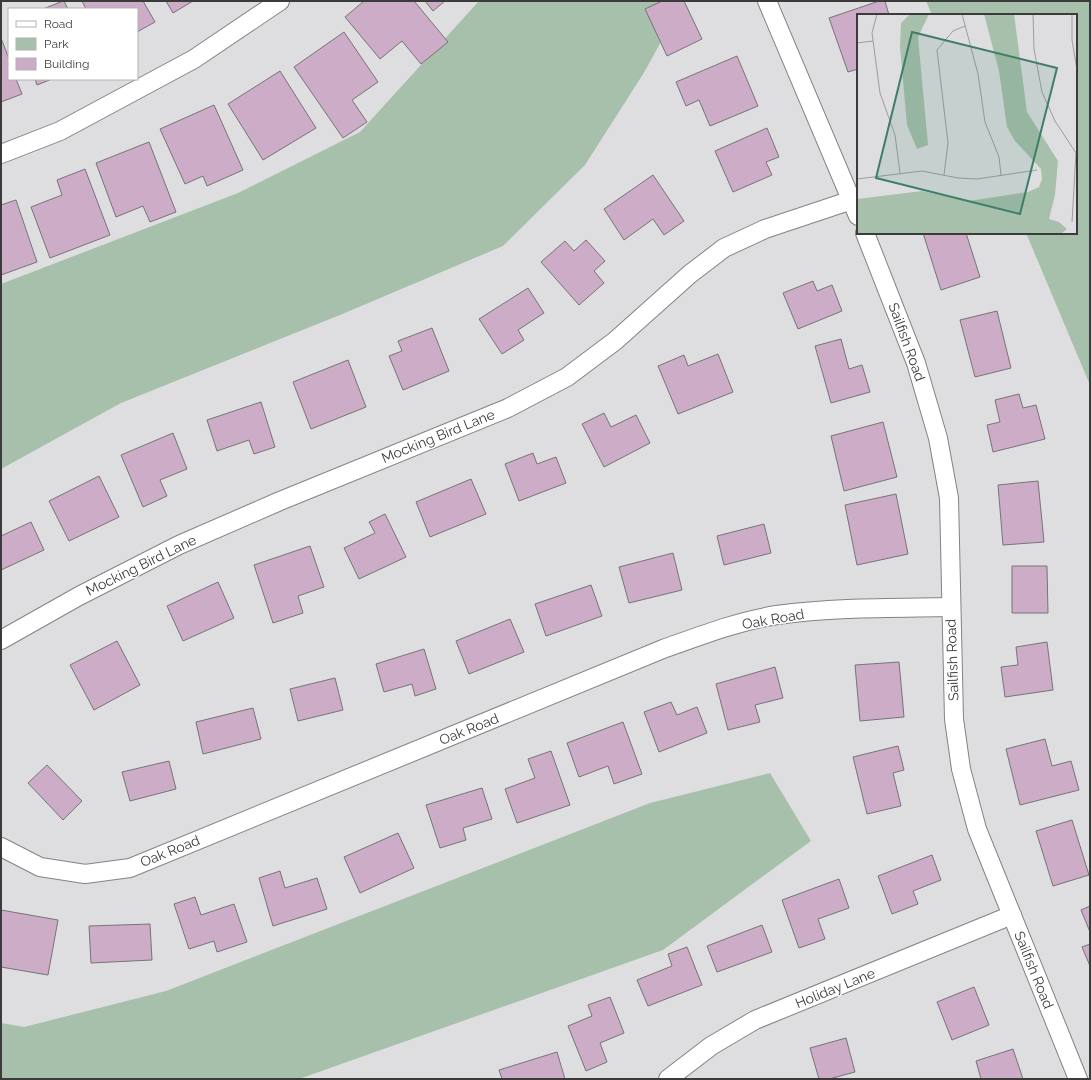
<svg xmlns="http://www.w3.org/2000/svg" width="1091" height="1080" font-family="Raleway,sans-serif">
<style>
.green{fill:#a7c0ab}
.building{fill:#ccacc6;stroke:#767475}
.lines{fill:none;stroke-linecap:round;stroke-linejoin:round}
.street-casing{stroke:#838385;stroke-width:20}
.street{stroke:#fff;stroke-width:18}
.labels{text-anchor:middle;stroke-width:3;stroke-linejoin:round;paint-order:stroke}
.street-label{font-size:14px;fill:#3b3b3c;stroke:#fff}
.inset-road{fill:none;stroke:#9d9d9e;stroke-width:1}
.view{fill:#3e7d6a;fill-opacity:0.15;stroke:#3e7d6a;stroke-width:2}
.inset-edge{fill:none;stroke:#3b3b3c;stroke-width:2}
</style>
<rect width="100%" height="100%" fill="#dedee0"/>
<g class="green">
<path d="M479,1H683L645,71L585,165L503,246L340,315L121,403L1,469V284L238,193L360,132Z"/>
<path d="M926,1H1090V385L1026,233H1076V15H932Z"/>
<path d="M770,773L811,841L663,950L299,1079H1V1023L24,1027L166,991L650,803Z"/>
</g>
<g class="building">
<path d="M63,1H64L68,9H43Z"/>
<path d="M82,1H143L155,22L137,32V9H86Z"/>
<path d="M166,1H193L173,13Z"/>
<path d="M364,1H414L448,42L421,64L402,41L380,59L345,17Z"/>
<path d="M425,1H445L433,11Z"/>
<path d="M662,1H684L702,39L667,56L645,9Z"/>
<path d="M879,1H885L889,15H858V69L848,72L829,18Z"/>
<path d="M344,32L378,82L352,100L367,122L343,138L294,67Z"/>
<path d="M1,38L9,59V79H16L22,94L1,102Z"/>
<path d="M737,56L758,106L710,126L699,100L686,106L676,82Z"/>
<path d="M280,71L316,128L263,160L228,104Z"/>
<path d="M35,79H52L37,85Z"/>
<path d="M214,105L243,170L207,186L203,176L185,184L160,129Z"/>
<path d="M767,128L779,157L766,162L772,175L733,192L715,151Z"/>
<path d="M149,142L176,212L150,222L143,206L116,217L96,163Z"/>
<path d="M85,169L110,235L50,258L31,207L62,195L57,180Z"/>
<path d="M653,175L684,221L664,235L653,219L624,240L604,209Z"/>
<path d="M16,200L37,262L1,275V205Z"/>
<path d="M923,233H966L980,277L941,290Z"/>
<path d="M586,240L605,261L594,271L604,283L579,305L541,262L565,241L574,251Z"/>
<path d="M813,281L817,291L832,285L842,311L798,329L783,293Z"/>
<path d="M528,288L544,313L518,330L524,340L502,354L479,319Z"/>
<path d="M997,311L1011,368L975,377L960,320Z"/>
<path d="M432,328L449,371L403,390L389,356L402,351L398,341Z"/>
<path d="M841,339L849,369L862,365L870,392L831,403L815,346Z"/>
<path d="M718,354L733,392L678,414L658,366L684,355L688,366Z"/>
<path d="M348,360L366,407L311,429L293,382Z"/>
<path d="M1019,394L1023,408L1036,405L1045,439L993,452L987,425L1000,422L995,400Z"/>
<path d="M261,402L275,447L254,454L249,440L217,451L207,420Z"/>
<path d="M604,413L611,427L636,415L650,443L604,467L582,424Z"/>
<path d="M883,422L897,477L844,491L831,436Z"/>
<path d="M173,433L187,469L160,480L167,496L143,507L121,455Z"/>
<path d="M533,453L537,464L556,457L566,483L519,501L505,464Z"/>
<path d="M99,476L119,517L69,541L49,501Z"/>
<path d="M471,479L486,514L430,537L416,502Z"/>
<path d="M1038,481L1044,542L1003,545L998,485Z"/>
<path d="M896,494L908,554L857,565L845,505Z"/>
<path d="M385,514L406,557L359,579L344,548L375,533L369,522Z"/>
<path d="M31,522L44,550L1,570V536Z"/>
<path d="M764,524L771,553L724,565L717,536Z"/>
<path d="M310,546L324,587L298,596L303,613L273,623L254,565Z"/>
<path d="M673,553L682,590L629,603L619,567Z"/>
<path d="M1012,566H1047L1048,613H1012Z"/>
<path d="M218,582L234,618L183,641L167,606Z"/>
<path d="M591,585L602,616L546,636L535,604Z"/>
<path d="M510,619L524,652L469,674L456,641Z"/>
<path d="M117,641L140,685L94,710L70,665Z"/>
<path d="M1047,642L1053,690L1005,697L1001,667L1018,665L1016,647Z"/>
<path d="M424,649L436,689L415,696L412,684L384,692L376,664Z"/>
<path d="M899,662L904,717L860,721L855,665Z"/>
<path d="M775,667L783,698L755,705L760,722L728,730L716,684Z"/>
<path d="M335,678L343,710L298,721L290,689Z"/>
<path d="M671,702L677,715L697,707L707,733L659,752L644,712Z"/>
<path d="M253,708L261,739L203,754L196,722Z"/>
<path d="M623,722L642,774L614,784L608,766L579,777L567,743Z"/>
<path d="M1045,739L1052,766L1071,761L1079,790L1020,805L1006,749Z"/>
<path d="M898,746L904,770L893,773L901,806L867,814L853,757Z"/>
<path d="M551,751L570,805L517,823L505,789L535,778L528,759Z"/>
<path d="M169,761L176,789L130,801L122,772Z"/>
<path d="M47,765L82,801L63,820L28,783Z"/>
<path d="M482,788L492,819L463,828L466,840L440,848L426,805Z"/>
<path d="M1072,820L1089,875L1053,886L1036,831Z"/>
<path d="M398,833L414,868L360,893L344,857Z"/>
<path d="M932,855L941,880L913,891L918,904L892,914L878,876Z"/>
<path d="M280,871L285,888L317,878L327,909L273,926L259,878Z"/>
<path d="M839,879L849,908L818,919L825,939L799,948L782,900Z"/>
<path d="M195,897L201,915L234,904L247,942L217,952L214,941L189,949L174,904Z"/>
<path d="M1090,906V932L1081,910Z"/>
<path d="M1,910L58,920L48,975L1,967Z"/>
<path d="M150,924L152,960L91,963L89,926Z"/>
<path d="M762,925L772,952L717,972L707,946Z"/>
<path d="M1090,944V966L1082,947Z"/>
<path d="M687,947L702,985L648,1006L637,980L672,966L668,954Z"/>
<path d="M974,987L989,1025L952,1040L937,1002Z"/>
<path d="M610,997L624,1033L600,1043L607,1062L586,1071L568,1026L592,1016L588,1005Z"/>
<path d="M846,1038L855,1072L829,1079H819L810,1048Z"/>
<path d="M1013,1049L1023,1079H981L976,1061Z"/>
<path d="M557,1052L565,1079H502L499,1070Z"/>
</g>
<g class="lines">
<g class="street-casing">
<g id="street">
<path d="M767,1L858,216"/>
<path d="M1,154L60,131L194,59L280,1"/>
<path d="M865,233L916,363L938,438L949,498L954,719L961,769L977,829L1078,1079"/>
<path d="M1,640L79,596L179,545L280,501L508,408L567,377L615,341L690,274L724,248L765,229L852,200"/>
<path d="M1,847L40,867L85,874L130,868L663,649C700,636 738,621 777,615C834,607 893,608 950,607"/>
<path d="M668,1079L711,1046L755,1020L1012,915"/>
</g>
</g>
<use href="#street" class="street"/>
</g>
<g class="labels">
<g class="street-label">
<text transform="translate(907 342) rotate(70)" y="5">Sailfish Road</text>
<text transform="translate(438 436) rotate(-22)" y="5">Mocking Bird Lane</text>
<text transform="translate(141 565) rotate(-26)" y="5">Mocking Bird Lane</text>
<text transform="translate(773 619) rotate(-10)" y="5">Oak Road</text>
<text transform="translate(952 660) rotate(-92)" y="5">Sailfish Road</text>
<text transform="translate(469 729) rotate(-22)" y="5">Oak Road</text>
<text transform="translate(170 851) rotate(-22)" y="5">Oak Road</text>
<text transform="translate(1034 970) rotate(68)" y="5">Sailfish Road</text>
<text transform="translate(835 988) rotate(-22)" y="5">Holiday Lane</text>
</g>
</g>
<g transform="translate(857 14)">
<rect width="220" height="220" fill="#dedee0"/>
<path d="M53,0H72L61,23L71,131L60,135L50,111L43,33L44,9ZM127,0H157L170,98L201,147L198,181L192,205L202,208L210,215L204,220H1L0,185L65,177L112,187L171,178L182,173L185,165L184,155L158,127L150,113L142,57Z" fill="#a7c0ab"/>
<path class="inset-road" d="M20,0L15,19L23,79L38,121L43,159M105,0L121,60L128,108L142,143L144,161M176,0L177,35L185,78L198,107L219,139L215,208M215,0V26L220,56M0,29L16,27M87,161L91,129L80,36L96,17L108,12M0,165L65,157L101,164L120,165L180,156"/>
<path class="view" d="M55,18L200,54L163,200L19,164Z"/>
<rect width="220" height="220" class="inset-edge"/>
</g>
<rect width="1091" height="1080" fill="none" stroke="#3b3b3c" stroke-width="4"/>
<rect x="8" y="8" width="130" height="72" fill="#ffffff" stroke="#b1b1b1"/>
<rect x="16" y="21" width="20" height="6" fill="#ffffff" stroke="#b1b1b1"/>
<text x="44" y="28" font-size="12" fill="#3b3b3c">Road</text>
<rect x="16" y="38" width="20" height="12" fill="#a7c0ab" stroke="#b1b1b1"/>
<text x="44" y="48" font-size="12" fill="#3b3b3c">Park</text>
<rect x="16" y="58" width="20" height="12" fill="#ccacc6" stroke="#b1b1b1"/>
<text x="44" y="68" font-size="12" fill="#3b3b3c">Building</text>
</svg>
